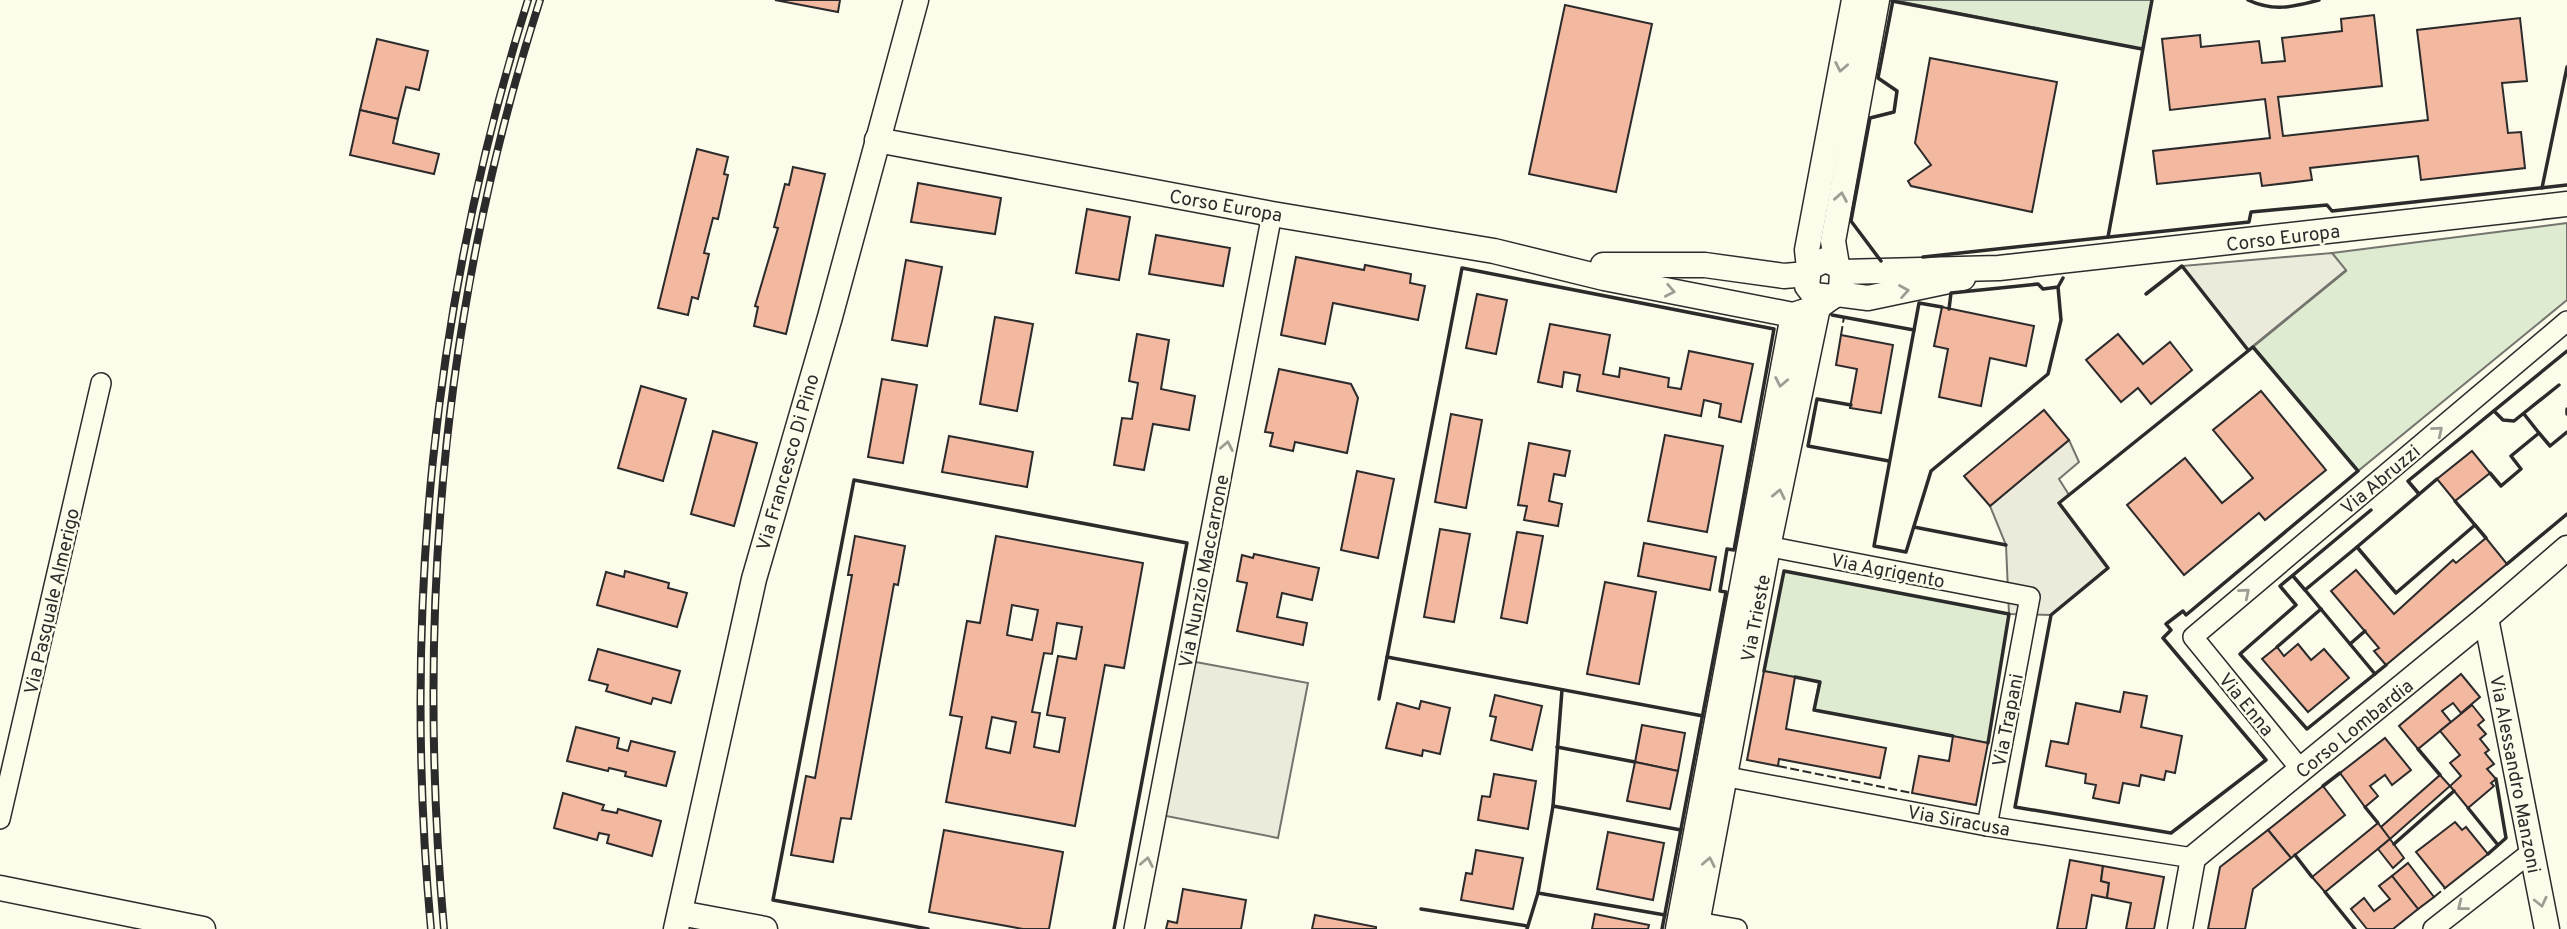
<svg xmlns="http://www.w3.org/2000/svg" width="2567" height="929" font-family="Overpass,sans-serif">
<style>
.green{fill:#deebd1;stroke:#74746e;stroke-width:2}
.parking{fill:#eceadb;stroke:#74746e;stroke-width:2}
.building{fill:#f2b8a0;stroke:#2b2b2b;stroke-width:2;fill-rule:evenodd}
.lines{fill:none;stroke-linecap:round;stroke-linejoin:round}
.minor-casing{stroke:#2b2b2b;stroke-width:22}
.tertiary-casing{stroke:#2b2b2b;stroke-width:27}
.minor{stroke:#fdfbea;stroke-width:19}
.tertiary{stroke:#fdfbea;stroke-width:24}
.rail-casing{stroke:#2b2b2b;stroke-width:8}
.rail{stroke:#fdfbea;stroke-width:5;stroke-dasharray:16;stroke-linecap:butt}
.fence{stroke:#2b2b2b;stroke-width:2;stroke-dasharray:9 3.5;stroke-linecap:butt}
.wall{stroke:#2b2b2b;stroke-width:3.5}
.oneway{stroke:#9e9d94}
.labels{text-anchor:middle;stroke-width:5;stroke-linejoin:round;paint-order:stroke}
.street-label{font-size:19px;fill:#2b2b2b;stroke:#fdfbea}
</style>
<rect width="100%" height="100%" fill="#fdfbea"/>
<g class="green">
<path d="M1893,0H2152L2142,49Z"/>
<path d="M2567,223V300L2358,471L2253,347L2346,271L2332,253Z"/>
<path d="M1784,571L2009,614L1988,743L1814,710L1819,682L1764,671Z"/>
</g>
<g class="parking">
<path d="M2332,253L2346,270L2248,350L2182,266Z"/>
<path d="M2069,440L2079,462L2059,479L2069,495L2059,503L2108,568L2051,615L2009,614L2006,545L1990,506Z"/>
<path d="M1185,660L1308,683L1278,838L1156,814Z"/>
</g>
<g class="building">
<path d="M775,0H840L838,12Z"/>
<path d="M1565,5L1652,24L1616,192L1529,174Z"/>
<path d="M2374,15L2382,86L2278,97L2283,136L2428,120L2417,30L2520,18L2527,81L2502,83L2508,133L2521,132L2525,168L2421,180L2418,156L2310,168L2312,180L2262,186L2260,173L2157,184L2153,151L2270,138L2265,99L2170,110L2162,39L2200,35L2201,47L2259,41L2262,63L2285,61L2282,38L2342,31L2341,19Z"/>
<path d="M377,39L428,51L419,90L406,87L398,119L360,110Z"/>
<path d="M1930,58L2057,82L2032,212L1911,186L1908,181L1931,165L1915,143Z"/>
<path d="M360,110L398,119L393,143L439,154L434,174L350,155Z"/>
<path d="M697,149L728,157L724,174L728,175L718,219L713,218L704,253L709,254L698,299L692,297L688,315L658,308Z"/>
<path d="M793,167L825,174L786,334L754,326L758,307L755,306L778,228L774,227L785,184L789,185Z"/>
<path d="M918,183L1001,198L995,234L911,222Z"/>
<path d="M1087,209L1130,217L1119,280L1076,273Z"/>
<path d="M1156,235L1230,248L1223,286L1149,274Z"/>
<path d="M1296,257L1364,270L1365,265L1411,274L1410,283L1425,286L1418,320L1333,303L1325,344L1281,335Z"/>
<path d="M906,260L942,267L927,346L892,340Z"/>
<path d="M1477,294L1507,300L1496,354L1466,348Z"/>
<path d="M1942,307L2034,326L2026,366L1990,358L1981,406L1939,397L1948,349L1934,346Z"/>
<path d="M995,317L1033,324L1017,411L980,404Z"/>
<path d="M1550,324L1610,335L1603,374L1619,377L1620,368L1669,378L1668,387L1681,389L1689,351L1753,364L1741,422L1719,417L1721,404L1704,400L1701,416L1577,391L1580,375L1564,372L1562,387L1538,382Z"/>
<path d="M1137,334L1169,340L1161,389L1195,396L1189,430L1153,424L1144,470L1114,465L1122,418L1132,419L1138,383L1129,381Z"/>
<path d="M2118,334L2143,364L2170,342L2192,370L2151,404L2138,388L2121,402L2086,360Z"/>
<path d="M1841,335L1893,345L1881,413L1850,408L1857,369L1836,365Z"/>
<path d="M1279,369L1351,384L1358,398L1347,453L1295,442L1293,451L1270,446L1273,433L1265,432Z"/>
<path d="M882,379L917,385L903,463L868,457Z"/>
<path d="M641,386L686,399L663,481L618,468Z"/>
<path d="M2261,391L2326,470L2265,520L2259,513L2184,575L2127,505L2185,458L2222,503L2253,478L2213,430Z"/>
<path d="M2044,410L2069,440L1990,506L1964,476Z"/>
<path d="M1451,414L1482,420L1466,508L1435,502Z"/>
<path d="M713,431L757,443L734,526L691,514Z"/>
<path d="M1665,435L1723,446L1707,532L1648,521Z"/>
<path d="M949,436L1033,452L1027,487L942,472Z"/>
<path d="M1529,443L1570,451L1565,476L1554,474L1549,501L1562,504L1558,526L1524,520L1527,506L1518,505Z"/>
<path d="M2472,451L2490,473L2455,501L2437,479Z"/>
<path d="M1357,471L1394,479L1378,558L1341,550Z"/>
<path d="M1440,529L1470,534L1454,622L1424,617Z"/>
<path d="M1517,532L1543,536L1527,623L1501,618Z"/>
<path d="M855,536L905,546L898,585L894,584L851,819L841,818L833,862L791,855L806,776L815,778L852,575H848Z"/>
<path d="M996,536L1143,563L1124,668L1105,665L1075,826L946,802L962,717L950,715L967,621L980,623ZM1012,605L1038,610L1032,640L1007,635ZM1057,623L1082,627L1076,659L1058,656L1047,715L1065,718L1059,752L1034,747L1040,713L1032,712L1044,653L1052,654ZM992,717L1016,722L1010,753L986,748Z"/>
<path d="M2486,538L2507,564L2386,665L2374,651L2379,648L2331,591L2356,570L2394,614L2453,560L2456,563Z"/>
<path d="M1644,543L1716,557L1710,590L1638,576Z"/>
<path d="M1254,554L1319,568L1312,600L1282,593L1277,617L1307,623L1303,645L1237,631L1247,583L1237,581L1242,555L1253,558Z"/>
<path d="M625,571L669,583L668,588L687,593L677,627L597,605L606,572L624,577Z"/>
<path d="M1605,582L1656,592L1639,684L1587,674Z"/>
<path d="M2298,644L2311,660L2324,649L2349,678L2308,712L2262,659L2277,647L2284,656Z"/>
<path d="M598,649L680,671L671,703L653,698L651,704L606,691L608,685L589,680Z"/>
<path d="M1764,671L1795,677L1786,729L1886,748L1880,778L1779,759L1778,766L1747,760Z"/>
<path d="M2461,674L2480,697L2461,713L2453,703L2442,711L2451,722L2418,749L2399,726Z"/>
<path d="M2124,692L2147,696L2141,727L2182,736L2175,773L2166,771L2164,780L2141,775L2139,786L2123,783L2119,803L2093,798L2096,785L2085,783L2086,774L2046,766L2051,741L2068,744L2076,703L2120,712Z"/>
<path d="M1495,695L1542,706L1532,750L1491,740L1496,717L1490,716Z"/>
<path d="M1421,701L1450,708L1440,754L1423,750L1422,756L1386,748L1397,703L1419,709Z"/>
<path d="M2472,705L2484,720L2478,725L2486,734L2480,739L2489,750L2485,753L2494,764L2487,769L2496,779L2491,783L2494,786L2468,808L2450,786L2461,776L2450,763L2460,755L2440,731Z"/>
<path d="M1642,725L1685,733L1678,771L1635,762Z"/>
<path d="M576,727L619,738L617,748L628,751L631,741L675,752L666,786L625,776L626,772L609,768L608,771L567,761Z"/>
<path d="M1953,736L1988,743L1976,805L1912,793L1919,756L1949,761Z"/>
<path d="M2385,738L2411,770L2392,785L2385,775L2370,786L2378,796L2365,807L2340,773Z"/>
<path d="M1635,762L1678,771L1670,809L1627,801Z"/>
<path d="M1494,774L1536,781L1528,829L1478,820L1482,796L1490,797Z"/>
<path d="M2440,775L2450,786L2390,839L2381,827Z"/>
<path d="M2323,786L2345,815L2291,858L2268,830Z"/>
<path d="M563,793L604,805L602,810L617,813L618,809L661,821L652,856L607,843L609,835L599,833L597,840L554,828Z"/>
<path d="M2455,822L2462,830L2466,827L2488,854L2445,888L2416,852Z"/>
<path d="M2378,823L2390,839L2325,892L2312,877Z"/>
<path d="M944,830L1063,852L1049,929H1023L929,912Z"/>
<path d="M2268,830L2291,858L2253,889L2245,929H2208L2220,867Z"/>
<path d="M1608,832L1664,843L1653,900L1597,889Z"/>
<path d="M2390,839L2404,858L2393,868L2378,849Z"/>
<path d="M1476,850L1523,858L1513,909L1461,900L1466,873L1472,874Z"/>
<path d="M2070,860L2103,866L2101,881L2109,883L2107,898L2092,895L2086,929H2057Z"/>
<path d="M2408,863L2434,897L2418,909L2392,876Z"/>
<path d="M2103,866L2164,877L2154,929H2126L2131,903L2107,898L2109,883L2101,881Z"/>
<path d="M2392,876L2418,909L2393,929H2367L2351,909L2364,898L2374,911L2390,899L2379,886Z"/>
<path d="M1183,889L1246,900L1241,929H1166L1168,921L1177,923Z"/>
<path d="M1595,914L1649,925L1648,929H1592Z"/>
<path d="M1315,915L1376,927V929H1312Z"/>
</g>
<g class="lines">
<g class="minor-casing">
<g id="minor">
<path d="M1756,544L2030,597L1987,826"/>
<path d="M2302,771L2193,637L2567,321"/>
<path d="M1712,774L1987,826L2193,858"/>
<path d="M0,819L101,383"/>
<path d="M1686,920L1737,929"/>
<path d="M1134,929L1272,214"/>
<path d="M2433,929L2530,853"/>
</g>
</g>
<g class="tertiary-casing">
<g id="tertiary">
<path d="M877,140L1272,214L1494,251L1604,278L1793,315L1818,307L1832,297"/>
<path d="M1603,265H1705L1784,276L1807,274"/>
<path d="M1837,265L1833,241L1877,0"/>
<path d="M1809,268L1807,250L1854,0"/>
<path d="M1842,272L1841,290L1832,297L1814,295L1807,286L1809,268L1825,260L1837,265L1842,272L1999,268L2567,204"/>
<path d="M1837,294L1868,298L1963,278"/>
<path d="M2486,618L2547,929"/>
<path d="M0,888L203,929"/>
<path d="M680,913L765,929"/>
<path d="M676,929L754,579L830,317L916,0"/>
<path d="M1678,929L1793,315"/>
<path d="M1696,929L1768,547L1818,307"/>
<path d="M2180,929L2193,858L2486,618L2567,548"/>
</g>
</g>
<use href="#minor" class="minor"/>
<use href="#tertiary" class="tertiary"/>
<g class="rail-casing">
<g id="rail">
<path d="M431,929C402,615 433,301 528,0"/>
<path d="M444,929C416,615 443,301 540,0"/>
</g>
</g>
<use href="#rail" class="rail"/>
<g class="fence">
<path d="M1841,335L1844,317"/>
<path d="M1778,766L1912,793"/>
<path d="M2434,897L2445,888"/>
</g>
<g class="wall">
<path d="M2248,0C2273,12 2293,7 2319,0"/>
<path d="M1892,1L2142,49"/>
<path d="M2542,188L2567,67"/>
<path d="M2108,237L2152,0"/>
<path d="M1923,257L2249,222L2251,212L2327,205L2332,211L2567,185"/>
<path d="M1881,261L1851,221L1870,118L1894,112L1897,91L1878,78L1893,0"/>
<path d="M2146,294L2182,266L2248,350"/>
<path d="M1942,307L1919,303L1874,546L1906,552L1931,471L2048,374L2061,320L2058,287"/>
<path d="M1949,309L1951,293L2038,284L2043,289L2058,287L2063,278"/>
<path d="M1832,315L1914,330"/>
<path d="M2253,347L2358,471L2186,615L2183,611L2166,624L2171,630L2163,638L2266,760L2171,833L2015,807L2051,615L2108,568L2059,503Z"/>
<path d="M1851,405L1817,399L1808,446L1889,461"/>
<path d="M2567,409V414"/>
<path d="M2494,411L2503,420L2514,421L2559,385"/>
<path d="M2524,414L2539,433"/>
<path d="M2490,473L2501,486L2521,469L2511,456L2539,433L2550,446L2567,432"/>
<path d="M2419,494L2408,481L2567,351"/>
<path d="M2455,501L2475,525"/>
<path d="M2371,510L2280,586L2296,605L2240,654L2307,729L2386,665"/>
<path d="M1914,527L2006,545"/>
<path d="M2357,547L2437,479"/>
<path d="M2507,564L2567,514"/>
<path d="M2293,576L2305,590"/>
<path d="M2365,631L2350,644L2375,674"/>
<path d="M2350,644L2305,590L2357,547L2396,593L2475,525L2486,538"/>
<path d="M2277,647L2321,609"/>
<path d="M1387,657L1703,716"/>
<path d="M1764,671L1784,571L2009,614L1988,743"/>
<path d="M1795,677L1820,682L1814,710L1953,736"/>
<path d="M1379,699L1462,268L1774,329L1734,550L1727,549L1720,591L1726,592L1662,929"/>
<path d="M1557,747L1635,762"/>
<path d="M2418,749L2440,775"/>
<path d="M2323,786L2340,773"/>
<path d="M1553,806L1681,830"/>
<path d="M2365,807L2378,823"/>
<path d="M2468,808L2498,845"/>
<path d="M2394,844L2454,791"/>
<path d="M2488,854L2506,838L2496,779"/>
<path d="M2295,855L2312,877"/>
<path d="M2325,892L2355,929"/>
<path d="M1538,893L1665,915"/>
<path d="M1421,909L1527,926"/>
<path d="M928,929L773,900L854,480L1187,543L1114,929"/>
<path d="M1527,929L1538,893L1553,806L1562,690"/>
</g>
</g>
<defs><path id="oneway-chevron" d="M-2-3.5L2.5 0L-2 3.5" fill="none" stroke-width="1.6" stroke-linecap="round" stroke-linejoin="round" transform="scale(1.75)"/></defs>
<g class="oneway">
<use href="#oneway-chevron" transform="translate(1841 67) rotate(101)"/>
<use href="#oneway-chevron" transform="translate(1841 197) rotate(-80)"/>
<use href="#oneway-chevron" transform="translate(1670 291) rotate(11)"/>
<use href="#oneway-chevron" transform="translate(1904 291) rotate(-10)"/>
<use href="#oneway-chevron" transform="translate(1781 382) rotate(101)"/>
<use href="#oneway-chevron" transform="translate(2438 431) rotate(-40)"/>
<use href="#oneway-chevron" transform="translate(1227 446) rotate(-79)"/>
<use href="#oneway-chevron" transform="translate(1779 494) rotate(-78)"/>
<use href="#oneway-chevron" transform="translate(2245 593) rotate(-40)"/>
<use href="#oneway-chevron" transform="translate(1147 862) rotate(-79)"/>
<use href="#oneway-chevron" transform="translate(1709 862) rotate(-79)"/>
<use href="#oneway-chevron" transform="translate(2541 902) rotate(77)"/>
<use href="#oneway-chevron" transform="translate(2462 906) rotate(142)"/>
</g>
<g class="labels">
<g class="street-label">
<text transform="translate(1226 205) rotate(10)" y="7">Corso Europa</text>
<text transform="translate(2283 237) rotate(-7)" y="7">Corso Europa</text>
<text transform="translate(787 462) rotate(-74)" y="7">Via Francesco Di Pino</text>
<text transform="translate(2380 479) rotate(-40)" y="7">Via Abruzzi</text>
<text transform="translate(1888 570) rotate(11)" y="7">Via Agrigento</text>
<text transform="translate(1203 571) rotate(-79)" y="7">Via Nunzio Maccarrone</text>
<text transform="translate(51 601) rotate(-77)" y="7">Via Pasquale Almerigo</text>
<text transform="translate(1755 618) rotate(-79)" y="7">Via Trieste</text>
<text transform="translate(2247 704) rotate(51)" y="7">Via Enna</text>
<text transform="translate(2007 720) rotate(-79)" y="7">Via Trapani</text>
<text transform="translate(2354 728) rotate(-39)" y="7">Corso Lombardia</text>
<text transform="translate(2516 774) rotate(79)" y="7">Via Alessandro Manzoni</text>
<text transform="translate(1959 820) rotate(10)" y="7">Via Siracusa</text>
</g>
</g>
</svg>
